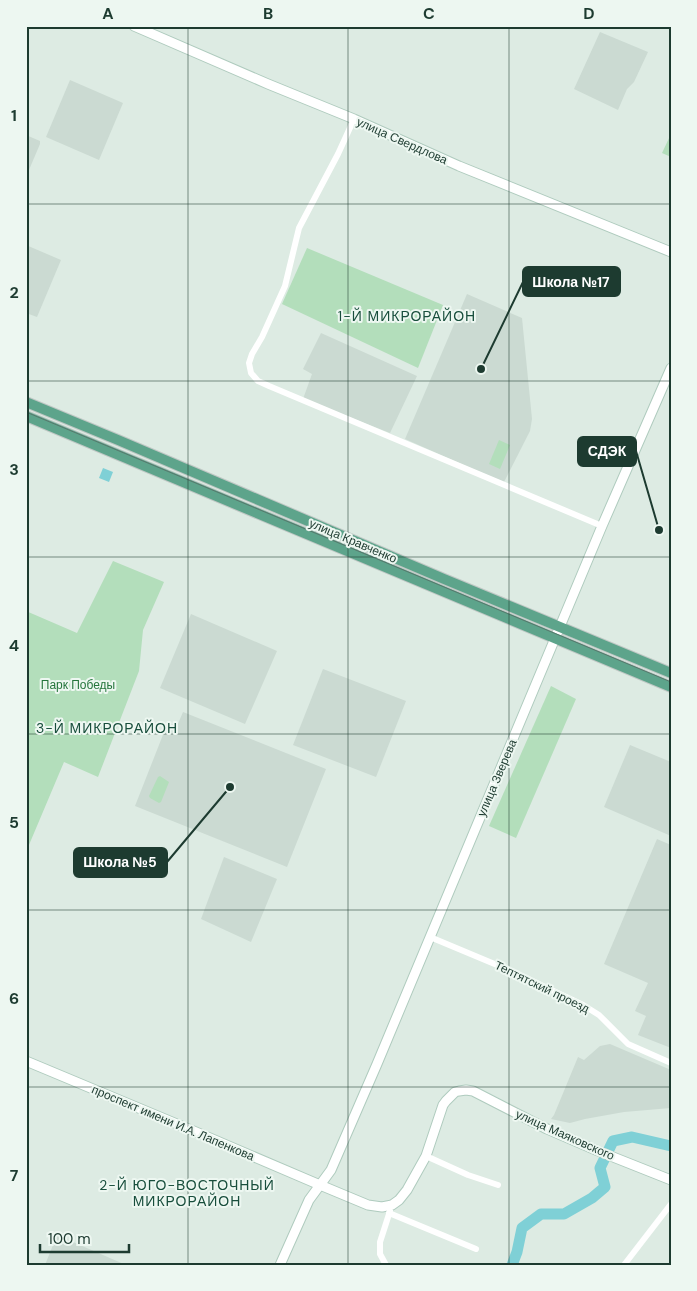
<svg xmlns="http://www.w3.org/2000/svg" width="697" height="1291" font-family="'DM Sans',sans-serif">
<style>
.built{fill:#cbdad2}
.green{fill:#b3debb}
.water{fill:#7fd0d6}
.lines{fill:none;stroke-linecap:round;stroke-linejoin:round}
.river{stroke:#7fd0d6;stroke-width:11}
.secondary-casing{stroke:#afcbbe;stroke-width:11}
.primary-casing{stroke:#c0c8c5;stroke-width:12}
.street{stroke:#fff;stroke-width:6}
.secondary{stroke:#fff;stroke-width:9}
.primary{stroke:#5da48b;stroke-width:10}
.tram{stroke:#57776c;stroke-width:1}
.grid{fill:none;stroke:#1d3b30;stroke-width:1;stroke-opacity:0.55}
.labels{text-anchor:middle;stroke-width:4;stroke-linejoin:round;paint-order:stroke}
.street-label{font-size:12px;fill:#1d3b30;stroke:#edf7f1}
.park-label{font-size:12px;fill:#25753c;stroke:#edf7f1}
.neighbourhood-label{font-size:14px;letter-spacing:1px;fill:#184e3c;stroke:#edf7f1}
.leader{fill:none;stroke:#1d3b30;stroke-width:2}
.callout-dot{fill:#1d3b30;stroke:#edf7f1;stroke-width:2}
.callout{fill:#1d3b30;stroke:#1d3b30;stroke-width:2}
.callout-label{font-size:14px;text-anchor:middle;font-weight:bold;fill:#fff}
.neatline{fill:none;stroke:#1d3b30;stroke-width:2}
.grid-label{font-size:16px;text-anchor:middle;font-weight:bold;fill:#1d3b30}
</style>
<rect width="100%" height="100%" fill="#ddebe3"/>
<g class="built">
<path d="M600,32L648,52L634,82L627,89L618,110L574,89Z"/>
<path d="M70,80L123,103L99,160L46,137Z"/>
<path d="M26,135L40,141V144L26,177Z"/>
<path d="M26,245L61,260L37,317L26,313Z"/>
<path d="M467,294L522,318L532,419L530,431L504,482L475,470L405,439Z"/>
<path d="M321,333L417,376L390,433L303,399L312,374L303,369Z"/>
<path d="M191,614L277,651L245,724L160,688Z"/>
<path d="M323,669L406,701L376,777L293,745Z"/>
<path d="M183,712L326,769L287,867L135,806L168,722L177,726Z"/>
<path d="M630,745L671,762V836L604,807Z"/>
<path d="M657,839L671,845V1048L638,1035L646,1016L635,1011L648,983L604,964Z"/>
<path d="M224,857L277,879L251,942L201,919Z"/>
<path d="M610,1044L671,1070V1108L624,1112L585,1119L570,1123L551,1119L554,1115L578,1057L584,1060L600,1046Z"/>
<path d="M57,1235L126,1265H45Z"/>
</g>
<g class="green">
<path d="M671,134V157L662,153Z"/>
<path d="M307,248L443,305L418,368L282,304Z"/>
<path d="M499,440L510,445L500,469L489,464Z"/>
<path d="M113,561L164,582L143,630L139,671L98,777L64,762L26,852V611L77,633Z"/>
<path d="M551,686L576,699L516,838L489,826Z"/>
<path d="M160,776L169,782L161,802L159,803L150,798L149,796L158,777Z"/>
</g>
<path class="water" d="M103,468L113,472L109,482L99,478Z"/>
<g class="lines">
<path class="river" d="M512,1265L517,1252L522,1228L541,1214H564L592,1198L605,1187L600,1168L613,1141L632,1137L671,1146"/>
<g class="secondary-casing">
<g id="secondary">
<path d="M134,26L268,84L354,119L459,166L671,252"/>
<path d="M26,1061L196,1132L320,1185L368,1205L382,1207L392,1205L399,1200L407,1190L426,1156L443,1105L446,1101L455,1092L459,1091L466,1090L473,1091L547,1129L598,1151L671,1180"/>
<path d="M280,1265L309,1200L331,1170L377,1064L602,526L671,368"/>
</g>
</g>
<g class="primary-casing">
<g id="primary">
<path d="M26,402L118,440L444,579L671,673"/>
<path d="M26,416L671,687"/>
</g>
</g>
<g class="street">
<path d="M354,119L338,154L299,228L285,286L262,337L252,354L249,363L251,373L258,381L269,386L602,526"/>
<path d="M430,937L509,970L583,1005L599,1015L628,1044L671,1063"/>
<path d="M426,1156L468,1175L498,1185"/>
<path d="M389,1213L476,1249"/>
<path d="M386,1265L380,1254V1242L390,1211"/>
<path d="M624,1265L671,1204"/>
</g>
<use href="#secondary" class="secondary"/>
<use href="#primary" class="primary"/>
<path class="tram" d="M26,412L671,682"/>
</g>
<path class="grid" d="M188,26V1265M348,26V1265M509,26V1265M26,204H671M26,381H671M26,557H671M26,734H671M26,910H671M26,1087H671"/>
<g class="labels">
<g class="street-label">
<text transform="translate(402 141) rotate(24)" y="4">улица Свердлова</text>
<text transform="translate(353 541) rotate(23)" y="4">улица Кравченко</text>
<text transform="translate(497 778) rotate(-67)" y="4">улица Зверева</text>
<text transform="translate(542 987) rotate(26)" y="4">Тептятский проезд</text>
<text transform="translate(173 1123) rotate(23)" y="4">проспект имени И.А. Лапенкова</text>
<text transform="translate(565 1135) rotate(24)" y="4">улица Маяковского</text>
</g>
<g class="park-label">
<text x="78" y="689">Парк Победы</text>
</g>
<g class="neighbourhood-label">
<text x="407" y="321">1-Й МИКРОРАЙОН</text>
<text x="107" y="733">3-Й МИКРОРАЙОН</text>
<text x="187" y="1190">2-Й ЮГО-ВОСТОЧНЫЙ<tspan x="187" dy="16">МИКРОРАЙОН</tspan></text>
</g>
</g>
<path class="leader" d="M481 369L523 282M659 530L636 451M230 787L167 862"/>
<g class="callout-dot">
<circle cx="481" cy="369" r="5"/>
<circle cx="659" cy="530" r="5"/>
<circle cx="230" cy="787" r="5"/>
</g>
<g class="callout">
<rect x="523" y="267" width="97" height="29" rx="5"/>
<rect x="578" y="437" width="58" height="29" rx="5"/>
<rect x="74" y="848" width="93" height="29" rx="5"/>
</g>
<g class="callout-label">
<text x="571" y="287">Школа №17</text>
<text x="607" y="456">СДЭК</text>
<text x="120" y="867">Школа №5</text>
</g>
<rect width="697" height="1291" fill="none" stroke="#edf7f1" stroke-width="55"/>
<path d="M40 1244v8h89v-8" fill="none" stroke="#1d3b30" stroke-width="2.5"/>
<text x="48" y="1244" font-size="15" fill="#1d3b30" stroke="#edf7f1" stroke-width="4" paint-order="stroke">100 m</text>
<rect x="28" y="28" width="642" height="1236" class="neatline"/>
<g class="grid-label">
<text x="108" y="19">A</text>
<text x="268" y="19">B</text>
<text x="429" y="19">C</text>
<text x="589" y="19">D</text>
<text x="14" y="121">1</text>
<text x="14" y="298">2</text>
<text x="14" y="475">3</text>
<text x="14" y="651">4</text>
<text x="14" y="828">5</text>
<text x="14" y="1004">6</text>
<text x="14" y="1181">7</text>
</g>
</svg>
